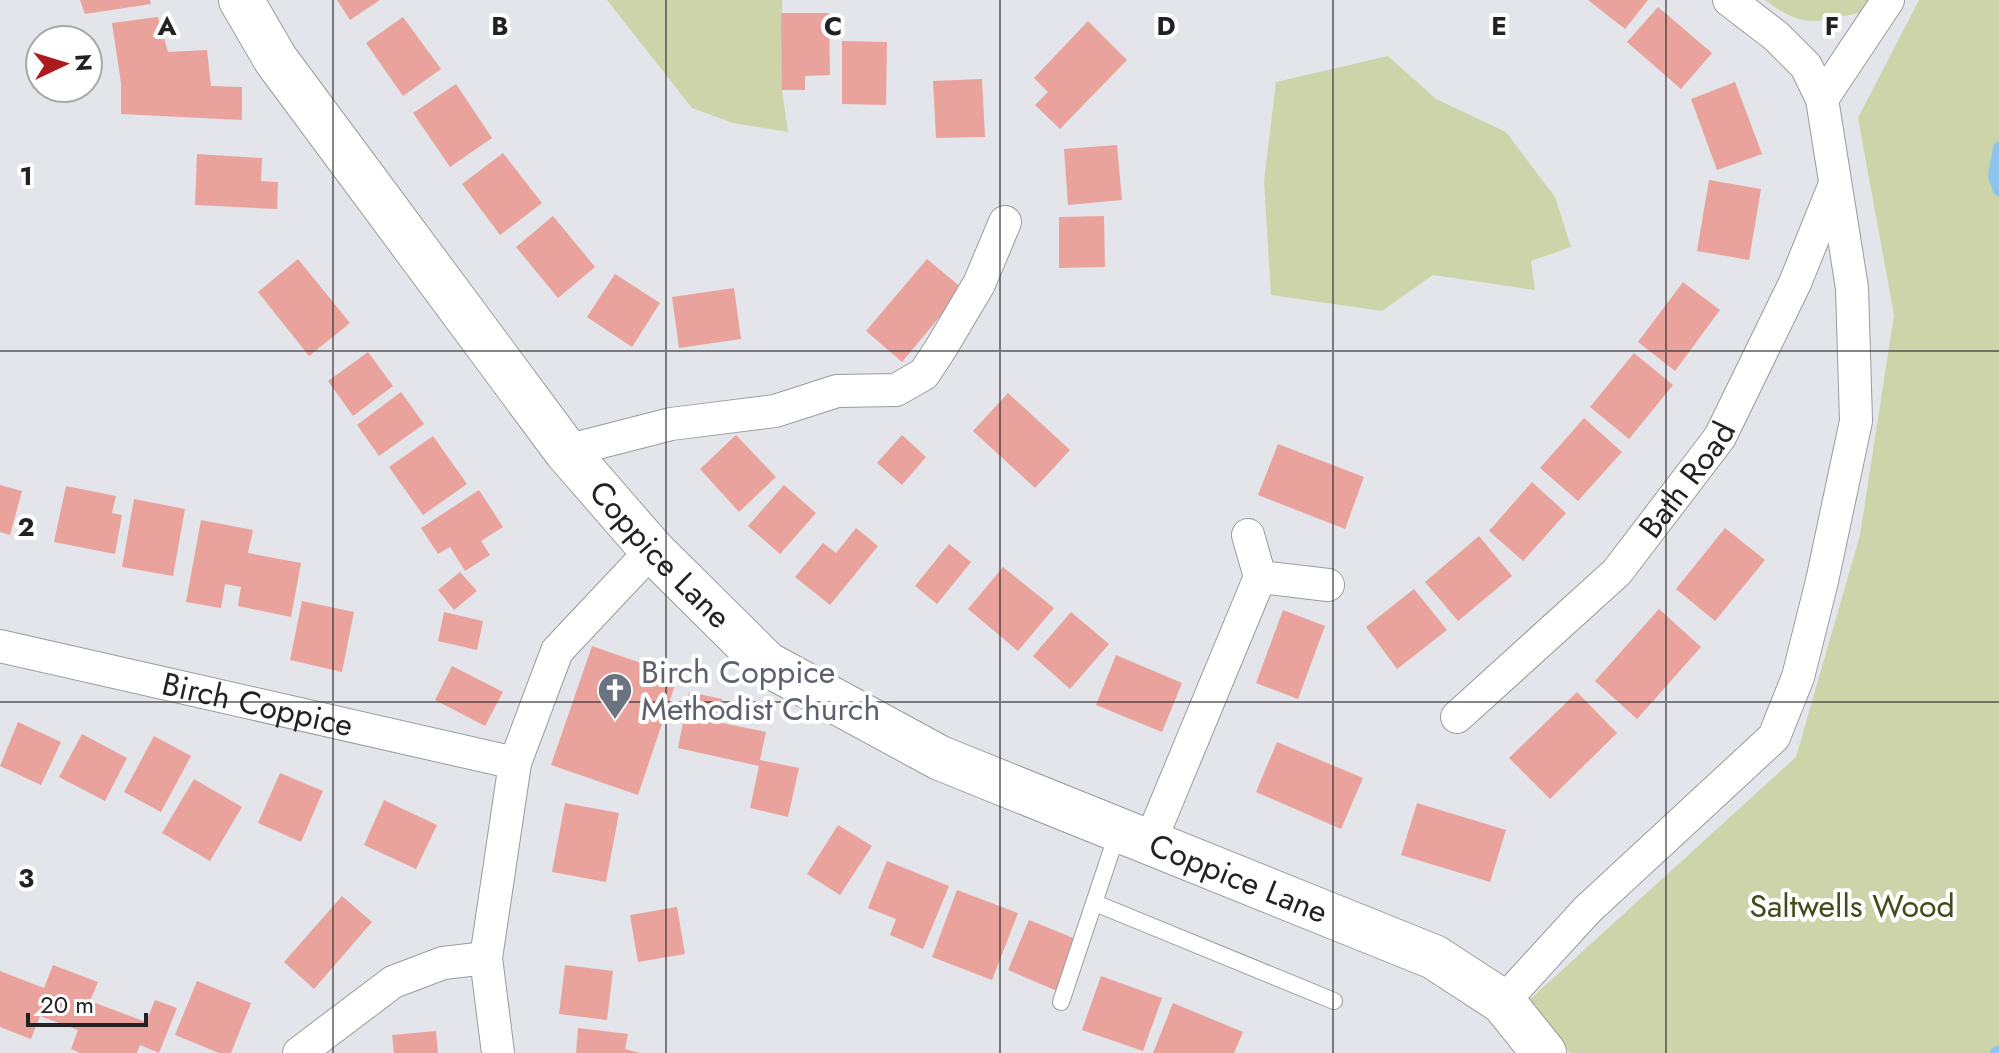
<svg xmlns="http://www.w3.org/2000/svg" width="1999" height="1053" font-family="Jost,sans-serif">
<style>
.green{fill:#ced4a9}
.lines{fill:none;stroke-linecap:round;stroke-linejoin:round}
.stream{stroke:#8cc4ef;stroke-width:12}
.building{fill:#e9a39c}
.lane-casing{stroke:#999ba0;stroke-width:18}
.street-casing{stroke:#999ba0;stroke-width:34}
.secondary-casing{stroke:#999ba0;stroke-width:46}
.lane{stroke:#fff;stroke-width:16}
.street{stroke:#fff;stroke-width:32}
.secondary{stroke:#fff;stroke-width:44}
.grid{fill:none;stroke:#222224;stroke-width:2;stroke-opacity:0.55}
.labels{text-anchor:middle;stroke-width:8;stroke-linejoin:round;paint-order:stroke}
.street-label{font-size:32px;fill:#222224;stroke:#fff}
.worship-label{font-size:32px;fill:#5b616d;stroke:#fff;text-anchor:start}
.park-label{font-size:32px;fill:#454a1a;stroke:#fff}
.grid-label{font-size:26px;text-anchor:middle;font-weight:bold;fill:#222224;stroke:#fff;stroke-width:8;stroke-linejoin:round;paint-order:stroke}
</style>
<rect width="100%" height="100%" fill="#e3e5eb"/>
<g class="green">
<path d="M607,0H782V90L788,132L733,123L692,108Z"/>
<path d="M1765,0H1870L1863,12C1817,21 1806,31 1765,0Z"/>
<path d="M1919,0H1999V1053H1570L1526,1003L1796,757L1860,535L1894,315L1858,118Z"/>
<path d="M1388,56L1436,99L1506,132L1555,197L1571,247L1531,261L1535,290L1433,275L1382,311L1271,295L1264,181L1276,82Z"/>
</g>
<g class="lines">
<g class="stream">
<path d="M1999,148L1994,176L1999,190"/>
<path d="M1996,1053L1999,1052"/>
</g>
</g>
<g class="building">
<path d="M80,0H150L151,4L85,14Z"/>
<path d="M337,0H380L350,20Z"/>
<path d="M1588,0H1648L1625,29Z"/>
<path d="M1658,7L1712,53L1681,89L1627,42Z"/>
<path d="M781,13H829L830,75L805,76V90H782Z"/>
<path d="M158,17L168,52L207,50L211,86L242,87V120L121,114V83L112,23Z"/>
<path d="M403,17L441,69L403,96L366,43Z"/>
<path d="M1088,21L1127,60L1060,129L1035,105L1048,92L1034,78Z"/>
<path d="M842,41L887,42L886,105L842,104Z"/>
<path d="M982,79L985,137L936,138L933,81Z"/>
<path d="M1735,82L1762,154L1717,170L1691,99Z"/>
<path d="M456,84L492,138L450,167L413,113Z"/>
<path d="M1117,145L1122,200L1068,205L1064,149Z"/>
<path d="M503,153L542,203L500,235L462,184Z"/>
<path d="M197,154L262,158L261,181L278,182L277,209L195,205Z"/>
<path d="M1709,180L1761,189L1749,260L1697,251Z"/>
<path d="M553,216L595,267L558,298L516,247Z"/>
<path d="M1104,216L1105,267L1059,268V217Z"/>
<path d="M298,259L350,323L309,356L258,292Z"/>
<path d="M927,259L963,289L902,362L866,331Z"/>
<path d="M615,274L660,303L632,347L587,317Z"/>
<path d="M1683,282L1720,310L1675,371L1638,342Z"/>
<path d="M734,288L741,339L679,348L672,297Z"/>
<path d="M368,352L393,386L353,416L328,381Z"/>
<path d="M1634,353L1673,385L1629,439L1590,407Z"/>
<path d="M401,392L424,424L379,456L357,425Z"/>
<path d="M1008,393L1070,450L1035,488L973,431Z"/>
<path d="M1584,418L1622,452L1578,501L1540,468Z"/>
<path d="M736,435L776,477L739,512L700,469Z"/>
<path d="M902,435L926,457L902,485L877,463Z"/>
<path d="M433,436L467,484L423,515L389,467Z"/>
<path d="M1278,444L1364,477L1345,529L1258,495Z"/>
<path d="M1532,482L1566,513L1523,561L1489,531Z"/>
<path d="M0,485L22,491L10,535L0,532Z"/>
<path d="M784,485L816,513L780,554L748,526Z"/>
<path d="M66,486L116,496L112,513L122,515L115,554L54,542Z"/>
<path d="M479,490L503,527L481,541L490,555L465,571L450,547L438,554L421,528Z"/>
<path d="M134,499L185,509L173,576L122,567Z"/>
<path d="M201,520L253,530L248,553L301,563L291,617L238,606L241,587L225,584L221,608L186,602Z"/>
<path d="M856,528L878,546L830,605L795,577L823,543L836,553Z"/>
<path d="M1725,528L1765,560L1715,621L1676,589Z"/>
<path d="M1479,536L1512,576L1458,621L1425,582Z"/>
<path d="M949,544L971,562L937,604L915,586Z"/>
<path d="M1003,567L1054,608L1018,651L968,609Z"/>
<path d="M460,572L477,591L454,610L438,590Z"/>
<path d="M1414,589L1447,630L1397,669L1366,627Z"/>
<path d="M302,601L354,612L342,672L290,660Z"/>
<path d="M1659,609L1701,647L1637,719L1595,681Z"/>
<path d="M1283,610L1325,626L1298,699L1256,683Z"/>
<path d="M444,612L483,621L477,650L438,641Z"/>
<path d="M1071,612L1109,644L1070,689L1033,656Z"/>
<path d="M592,646L678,676L638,795L551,765Z"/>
<path d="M1116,655L1182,683L1162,732L1096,705Z"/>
<path d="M452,666L503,692L485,726L435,700Z"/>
<path d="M689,692L722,699L717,722L766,732L760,760L799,768L788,817L750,808L759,766L678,748Z"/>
<path d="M1577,692L1617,733L1550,799L1509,758Z"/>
<path d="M18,722L61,742L41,785L0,766Z"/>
<path d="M82,734L127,758L105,801L59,777Z"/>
<path d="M154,736L191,756L161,812L124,792Z"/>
<path d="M1277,742L1363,778L1341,829L1256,792Z"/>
<path d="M280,773L323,791L301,842L258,823Z"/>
<path d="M194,779L242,807L210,861L162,833Z"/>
<path d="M384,800L437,825L416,869L364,845Z"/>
<path d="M565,803L619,813L606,882L552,872Z"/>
<path d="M1417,803L1506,830L1490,882L1401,855Z"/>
<path d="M838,825L872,846L840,895L807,874Z"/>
<path d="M887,861L949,886L923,949L890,935L896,919L868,908Z"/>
<path d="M957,890L1018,913L992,980L932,957Z"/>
<path d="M342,896L372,922L314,989L284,962Z"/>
<path d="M677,907L685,954L638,962L630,915Z"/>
<path d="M1029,920L1078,940L1057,991L1008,970Z"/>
<path d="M53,965L98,982L90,1001L146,1022L155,1000L177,1008L159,1053L140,1045L137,1053H80L71,1049L78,1030L40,1016L31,1039L0,1027V971L44,988Z"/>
<path d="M565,965L613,971L607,1020L559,1014Z"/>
<path d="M1101,976L1162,998L1143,1051L1082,1030Z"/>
<path d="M197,981L251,1003L231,1053H219L175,1035Z"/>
<path d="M1173,1003L1243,1032L1234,1053H1153Z"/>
<path d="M578,1028L628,1034L625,1049L640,1053H576Z"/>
<path d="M436,1031L438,1053H394L392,1035Z"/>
</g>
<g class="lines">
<g class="lane-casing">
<g id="lane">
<path d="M1095,903L1334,1001"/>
<path d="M1061,1002L1118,831"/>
</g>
</g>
<g class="street-casing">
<g id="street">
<path d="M1822,99L1888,0"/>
<path d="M566,451L671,424L775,411L837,391L896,390L924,374L941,348L979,284L1005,222"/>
<path d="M1248,535L1260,577L1328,585"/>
<path id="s1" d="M0,646L515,763"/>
<path id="s2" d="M1457,717L1617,572L1720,437L1795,283L1835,184"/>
<path d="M1150,842L1260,577"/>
<path d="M1503,1002L1587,910L1774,737L1798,677L1822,581L1856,421L1852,288L1822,99L1806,66L1776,36L1729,0"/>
<path d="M299,1053L393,982L443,963L486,958"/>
<path d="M498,1053L486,958L515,763L557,651L652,550"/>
</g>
</g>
<g class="secondary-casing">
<g id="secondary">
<path id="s3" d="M241,0L276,60L566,451L652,550L767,664L940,758L1434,957L1503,1002L1544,1053"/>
</g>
</g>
<use href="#lane" class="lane"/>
<use href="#street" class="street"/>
<use href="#secondary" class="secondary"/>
</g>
<path class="grid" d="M333,0V1053M666,0V1053M1000,0V1053M1333,0V1053M1666,0V1053M0,351H1999M0,702H1999"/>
<defs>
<g id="church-pin" transform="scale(1.8)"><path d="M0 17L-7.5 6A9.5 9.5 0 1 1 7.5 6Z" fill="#6b7280" stroke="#fff"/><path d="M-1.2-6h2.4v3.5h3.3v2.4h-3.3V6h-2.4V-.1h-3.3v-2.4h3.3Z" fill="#fff"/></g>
</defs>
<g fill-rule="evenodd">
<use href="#church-pin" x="615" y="690"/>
</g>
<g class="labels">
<g class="street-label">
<text dy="11" stroke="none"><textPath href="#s2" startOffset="332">Bath Road</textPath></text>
<text dy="11" stroke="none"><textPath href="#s3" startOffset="696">Coppice Lane</textPath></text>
<text dy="11" stroke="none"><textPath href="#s1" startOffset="264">Birch Coppice</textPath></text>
<text dy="11" stroke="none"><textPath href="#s3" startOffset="1368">Coppice Lane</textPath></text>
</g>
<g class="worship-label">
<text x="641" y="683">Birch Coppice<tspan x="641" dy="37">Methodist Church</tspan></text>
</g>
<g class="park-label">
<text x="1852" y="917">Saltwells Wood</text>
</g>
</g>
<g class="grid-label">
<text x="167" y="35">A</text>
<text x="500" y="35">B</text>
<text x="833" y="35">C</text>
<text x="1166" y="35">D</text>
<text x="1499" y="35">E</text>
<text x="1832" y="35">F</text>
<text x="26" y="185">1</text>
<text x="26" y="536">2</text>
<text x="26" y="887">3</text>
</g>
<g transform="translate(64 64) rotate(86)"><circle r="38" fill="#ffffff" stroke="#a7a7a7" stroke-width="2"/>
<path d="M0-6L14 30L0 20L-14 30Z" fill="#ac1a1e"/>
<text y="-12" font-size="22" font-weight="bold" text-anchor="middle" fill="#222224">N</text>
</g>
<path d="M28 1013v12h118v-12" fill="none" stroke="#222224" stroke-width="4"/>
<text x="40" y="1013" font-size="24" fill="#222224" stroke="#ffffff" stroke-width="6" paint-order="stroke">20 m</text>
</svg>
